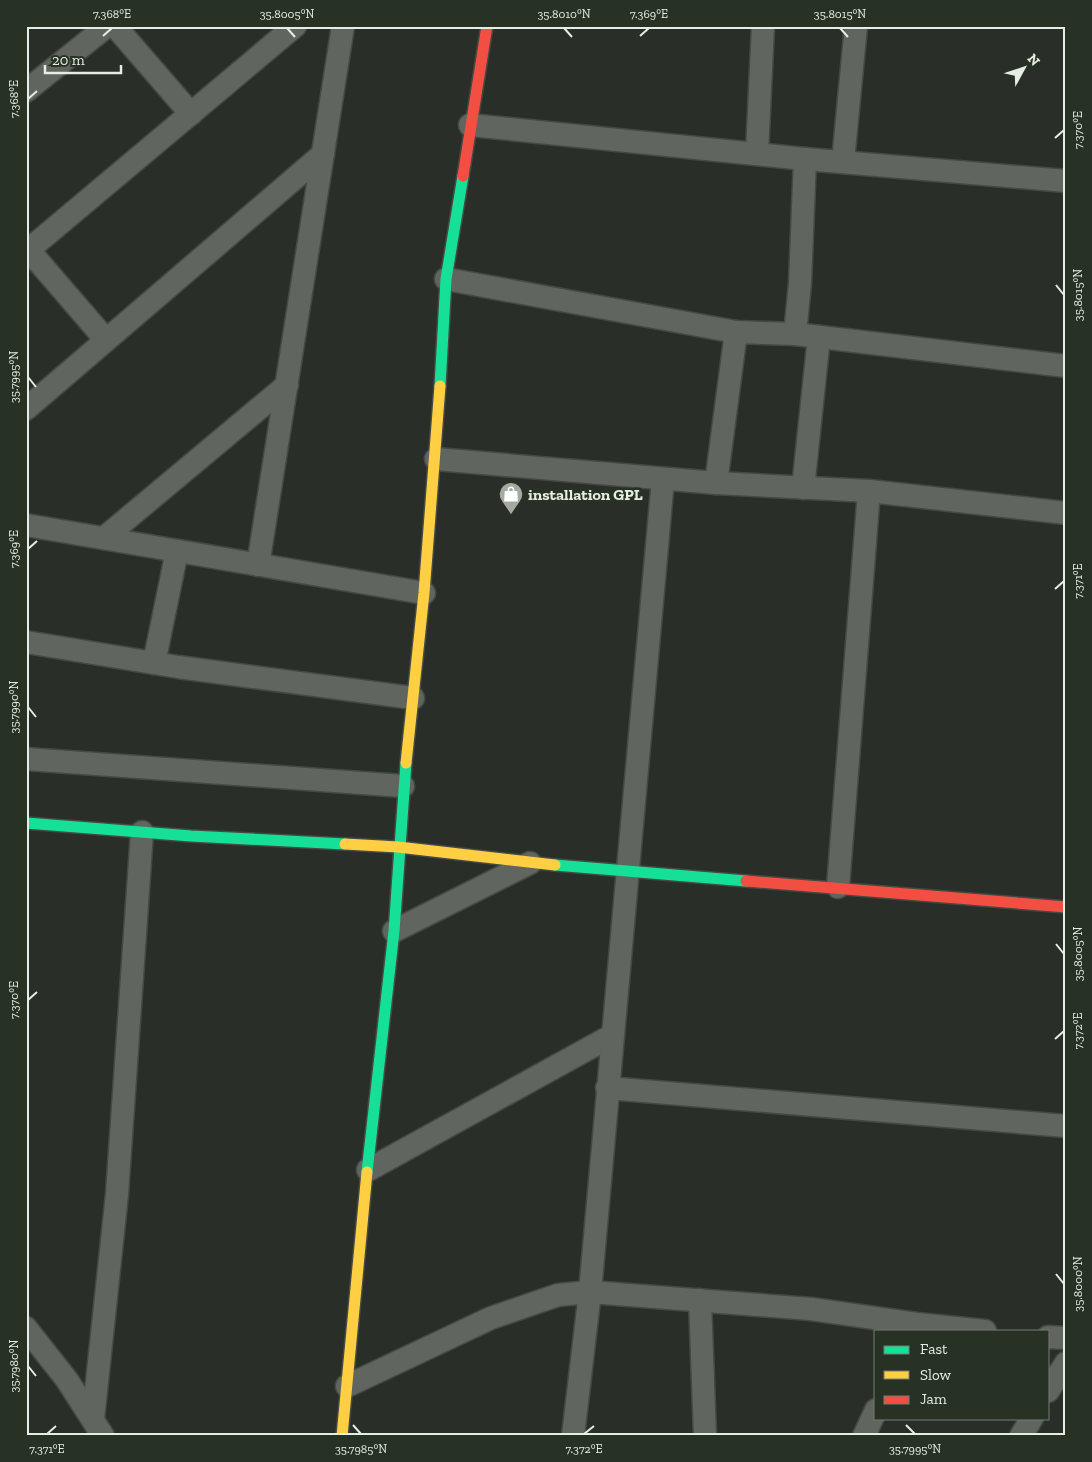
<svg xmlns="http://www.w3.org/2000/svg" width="1092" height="1462" font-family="'Zilla Slab',serif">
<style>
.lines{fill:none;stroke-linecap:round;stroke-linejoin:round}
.street-casing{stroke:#444943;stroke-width:25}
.fast-casing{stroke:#444943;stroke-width:14}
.slow-casing{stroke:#444943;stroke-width:14}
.jam-casing{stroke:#444943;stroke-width:14}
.street{stroke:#616560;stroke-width:22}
.fast{stroke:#16e098;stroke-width:11}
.slow{stroke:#ffcf43;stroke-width:11}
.jam{stroke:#f24e42;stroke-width:11}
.ticks{fill:none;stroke:#e6ede3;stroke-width:2}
.labels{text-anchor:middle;stroke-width:5;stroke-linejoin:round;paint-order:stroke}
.poi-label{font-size:16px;font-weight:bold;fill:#e6ede3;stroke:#283224;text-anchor:start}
.neatline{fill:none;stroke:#e6ede3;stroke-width:2}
.ticks-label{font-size:12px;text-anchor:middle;fill:#e6ede3}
</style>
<rect width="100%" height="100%" fill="#292e28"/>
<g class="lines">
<g class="street-casing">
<g id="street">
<path d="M115,26L191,114"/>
<path d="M26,91L107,26"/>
<path d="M470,125L805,159L1066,181"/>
<path d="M757,153L763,26"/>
<path d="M843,161L856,26"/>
<path d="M26,247L106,340"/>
<path d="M26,252L295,26"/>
<path d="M446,279L736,332L795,334L1066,366"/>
<path d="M795,334L800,283L805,159"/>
<path d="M26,409L323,154"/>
<path d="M436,459L716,483L869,491L1066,513"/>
<path d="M716,483L736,332"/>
<path d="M803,488L819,337"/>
<path d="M26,525L424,593"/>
<path d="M104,538L287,385"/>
<path d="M258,565L343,26"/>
<path d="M26,642L178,667L413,698"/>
<path d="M154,663L177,551"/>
<path d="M26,759L403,786"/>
<path d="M838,887L869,491"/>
<path d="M394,931L530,863"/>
<path d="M607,1088L1066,1126"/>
<path d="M368,1170L613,1035"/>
<path d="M700,1300L705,1436"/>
<path d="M26,1328L67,1380L103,1436"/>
<path d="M1048,1337L1066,1338"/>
<path d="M347,1386L491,1318L558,1295L590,1292L811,1309L917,1324L985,1331"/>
<path d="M1048,1391L1066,1363"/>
<path d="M93,1419L117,1194L142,832"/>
<path d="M573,1436L590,1292L663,479"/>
<path d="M864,1436L876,1410"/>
<path d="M1021,1436L1032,1418"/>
</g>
</g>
<g class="fast-casing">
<g id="fast">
<path d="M440,386L446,279L463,176"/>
<path d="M26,823L191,836L345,844"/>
<path d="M555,865L746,881"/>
<path d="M367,1172L394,931L406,763"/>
</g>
</g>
<g class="slow-casing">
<g id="slow">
<path d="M406,763L424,593L440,386"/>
<path d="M345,844L398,847L555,865"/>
<path d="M342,1436L367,1172"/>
</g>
</g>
<g class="jam-casing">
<g id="jam">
<path d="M463,176L487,26"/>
<path d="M746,881L1066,907"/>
</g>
</g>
<use href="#street" class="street"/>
<use href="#fast" class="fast"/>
<use href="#slow" class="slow"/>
<use href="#jam" class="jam"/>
</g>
<path class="ticks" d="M287,28L295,37M564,28L572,37M840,28L848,37M103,36L112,28M640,36L649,28M28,99L37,91M1055,138L1064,130M1056,285L1064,295M28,377L36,387M28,549L37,541M1055,589L1064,581M28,707L36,717M1056,944L1064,954M28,1000L37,992M1055,1039L1064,1031M1056,1274L1064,1284M28,1366L36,1376M353,1425L361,1434M906,1425L915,1434M47,1434L56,1426M584,1434L594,1426"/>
<defs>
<g id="shop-pin" transform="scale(1.25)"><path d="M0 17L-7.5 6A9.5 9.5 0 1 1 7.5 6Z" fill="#a4aaa2" stroke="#283224"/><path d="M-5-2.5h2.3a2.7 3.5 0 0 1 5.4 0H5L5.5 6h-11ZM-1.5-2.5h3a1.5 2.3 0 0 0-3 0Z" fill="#fff"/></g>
</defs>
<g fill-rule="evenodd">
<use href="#shop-pin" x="511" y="494"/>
</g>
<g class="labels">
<g class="poi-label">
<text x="528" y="500">installation GPL</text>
</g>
</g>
<rect width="1092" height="1462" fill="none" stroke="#283224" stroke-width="55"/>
<rect x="874" y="1330" width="175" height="90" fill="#283224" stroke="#747d70"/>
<rect x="884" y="1346" width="25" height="8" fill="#16e098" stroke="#747d70"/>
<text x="920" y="1354" font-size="15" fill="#e6ede3">Fast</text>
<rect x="884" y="1371" width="25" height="8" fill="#ffcf43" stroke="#747d70"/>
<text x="920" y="1380" font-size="15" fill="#e6ede3">Slow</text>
<rect x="884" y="1396" width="25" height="8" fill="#f24e42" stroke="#747d70"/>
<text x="920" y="1404" font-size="15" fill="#e6ede3">Jam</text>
<g transform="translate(1024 68) rotate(50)" stroke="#283224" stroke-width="4" paint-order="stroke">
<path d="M0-4L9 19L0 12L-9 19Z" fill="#e6ede3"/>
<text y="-8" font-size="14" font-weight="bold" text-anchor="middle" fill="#e6ede3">N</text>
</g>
<path d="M45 65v8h76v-8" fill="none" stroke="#e6ede3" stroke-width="2.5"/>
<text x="52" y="65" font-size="15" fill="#e6ede3" stroke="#283224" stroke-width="4" paint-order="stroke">20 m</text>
<rect x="28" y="28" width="1036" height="1406" class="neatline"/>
<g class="ticks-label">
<text x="112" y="18">7.368°E</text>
<text x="287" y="18">35.8005°N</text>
<text x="564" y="18">35.8010°N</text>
<text x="649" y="18">7.369°E</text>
<text x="840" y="18">35.8015°N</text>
<text transform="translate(14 99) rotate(-90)" y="4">7.368°E</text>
<text transform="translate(1078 130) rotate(-90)" y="4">7.370°E</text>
<text transform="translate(1078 295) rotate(-90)" y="4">35.8015°N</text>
<text transform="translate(14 377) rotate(-90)" y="4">35.7995°N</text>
<text transform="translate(14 549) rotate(-90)" y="4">7.369°E</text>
<text transform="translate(1078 581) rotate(-90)" y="4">7.371°E</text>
<text transform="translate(14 707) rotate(-90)" y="4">35.7990°N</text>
<text transform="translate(1078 954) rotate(-90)" y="4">35.8005°N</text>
<text transform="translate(14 1000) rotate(-90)" y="4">7.370°E</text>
<text transform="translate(1078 1031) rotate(-90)" y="4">7.372°E</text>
<text transform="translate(1078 1284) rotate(-90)" y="4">35.8000°N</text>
<text transform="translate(14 1366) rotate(-90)" y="4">35.7980°N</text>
<text x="47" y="1453">7.371°E</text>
<text x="361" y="1453">35.7985°N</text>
<text x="584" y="1453">7.372°E</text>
<text x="915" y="1453">35.7995°N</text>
</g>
</svg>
